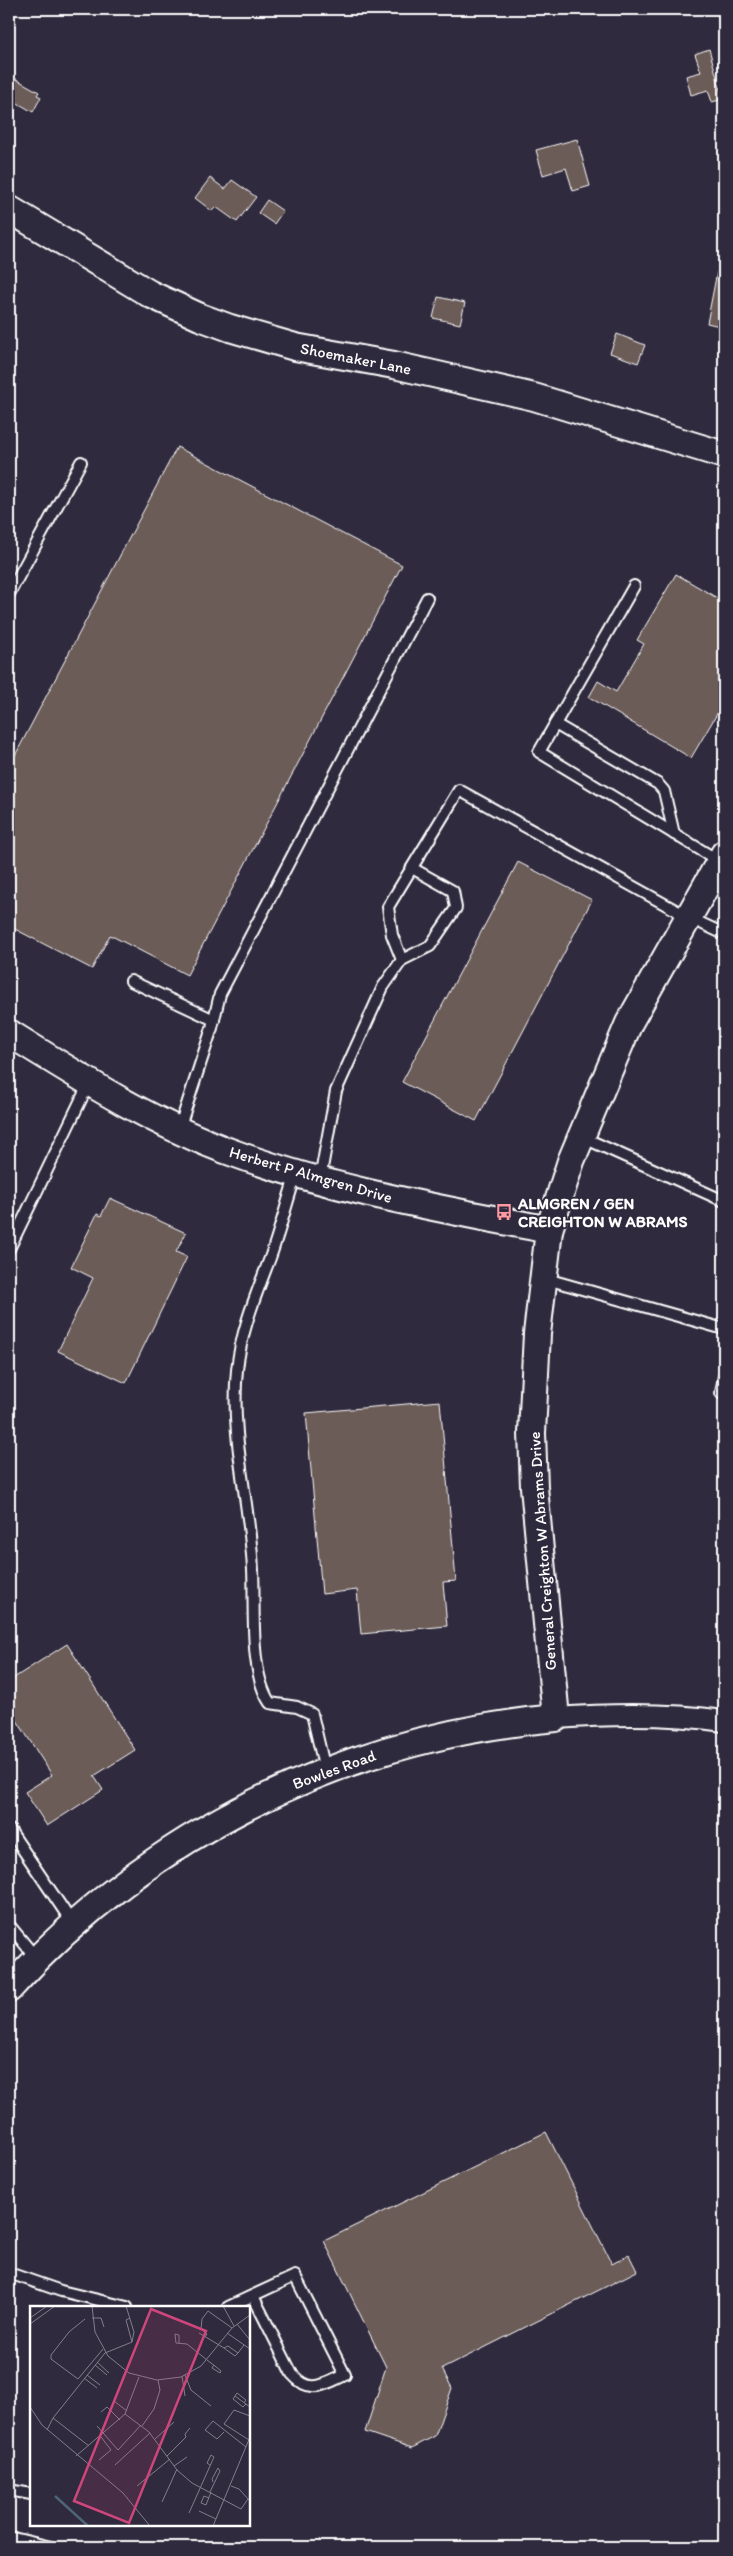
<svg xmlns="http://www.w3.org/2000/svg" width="733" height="2556" font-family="Itim,sans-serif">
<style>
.building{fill:#6c5c59;stroke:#fff}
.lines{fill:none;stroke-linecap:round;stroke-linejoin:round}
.service-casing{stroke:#fff;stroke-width:14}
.minor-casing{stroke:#fff;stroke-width:24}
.tertiary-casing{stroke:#fff;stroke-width:30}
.service{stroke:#2f2a3d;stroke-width:10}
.minor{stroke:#2f2a3d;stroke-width:20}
.tertiary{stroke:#2f2a3d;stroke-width:26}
.labels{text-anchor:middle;stroke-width:4;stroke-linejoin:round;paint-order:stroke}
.street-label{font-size:16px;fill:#fff;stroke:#2f2a3d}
.poi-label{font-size:16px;font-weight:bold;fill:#fff;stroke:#2f2a3d;text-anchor:start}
.inset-river{fill:none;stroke:#4c6475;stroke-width:2.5}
.inset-road{fill:none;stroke:#827f8b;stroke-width:1}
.view{fill:#ce467c;fill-opacity:0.15;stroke:#ce467c;stroke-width:2.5}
.inset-edge{fill:none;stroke:#fff;stroke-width:2.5}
</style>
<rect width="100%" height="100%" fill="#2f2a3d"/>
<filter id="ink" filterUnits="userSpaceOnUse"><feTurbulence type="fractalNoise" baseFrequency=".02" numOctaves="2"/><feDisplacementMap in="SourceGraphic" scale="10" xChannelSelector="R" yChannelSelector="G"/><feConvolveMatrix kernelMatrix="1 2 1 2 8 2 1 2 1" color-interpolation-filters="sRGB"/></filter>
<g filter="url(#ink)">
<g class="building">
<path d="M709,49L723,99L712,102L708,90L691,95L686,76L701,72L695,54Z"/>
<path d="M9,75L39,92L37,95L41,97L33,112L9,98Z"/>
<path d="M577,139L590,186L573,191L566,168L543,175L536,150Z"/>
<path d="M210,178L225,189L232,180L256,197L237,222L216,207L212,211L195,198Z"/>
<path d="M267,200L283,211L274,224L258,213Z"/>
<path d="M717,272L724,273V327L707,323Z"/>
<path d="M438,297L465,303L460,324L433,318Z"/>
<path d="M617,334L645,345L638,363L610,353Z"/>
<path d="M177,447L402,565L187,975L110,935L92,969L9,926V767Z"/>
<path d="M676,574L724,602V702L691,758L589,697L598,681L616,692L644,644L637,640Z"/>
<path d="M518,862L592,900L476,1121L402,1082Z"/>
<path d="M110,1198L186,1233L176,1252L187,1257L126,1383L58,1351L93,1278L71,1267L97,1214L101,1216Z"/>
<path d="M440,1401L456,1581L443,1582L447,1626L361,1634L357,1590L322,1594L306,1413Z"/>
<path d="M67,1644L135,1750L94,1776L103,1790L47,1826L25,1792L52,1775L9,1708V1681Z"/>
<path d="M546,2132L612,2264L629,2255L637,2271L442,2369L452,2388L435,2436L412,2448L365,2432L386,2367L324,2241Z"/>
</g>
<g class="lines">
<g class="service-casing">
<g id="service">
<path d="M634,586L539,752L719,861"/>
<path d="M9,594L81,462"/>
<path d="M555,724L658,784L664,791L674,834"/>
<path d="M402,960L430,946L456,908L453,891L412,868"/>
<path d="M131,981L214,1020"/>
<path d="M179,1129L212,1028L220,994L427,598"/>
<path d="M582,1137L724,1201"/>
<path d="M296,1174C287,1202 280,1230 270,1258C256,1295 241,1330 237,1370C230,1438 250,1503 253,1570C255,1608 249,1672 270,1703L297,1707L312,1714L325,1770"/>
<path d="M320,1179L336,1091L383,987L402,960L392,935L388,907L459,790L688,917L724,934"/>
<path d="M9,1249L89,1083"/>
<path d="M543,1278L724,1329"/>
<path d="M721,1393L724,1376"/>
<path d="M9,1829L73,1924"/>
<path d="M9,1925L37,1959"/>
<path d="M9,2273L61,2291L127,2307"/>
<path d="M228,2307L295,2276L345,2375C323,2385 310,2395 292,2374L253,2296"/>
<path d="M9,2490L31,2494"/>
<path d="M9,2537L51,2547"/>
</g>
</g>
<g class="minor-casing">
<path id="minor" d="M556,1718C611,1714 669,1713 724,1721"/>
</g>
<g class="tertiary-casing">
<g id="tertiary">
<path d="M9,209L150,294L200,317L230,328L295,347L394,365L534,397L724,455"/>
<path d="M9,1033C81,1078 155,1125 236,1154C337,1191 444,1209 549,1230"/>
<path d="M9,1989C151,1832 345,1737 556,1718L534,1487L532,1433L537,1334L549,1230L571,1161L629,1023L724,854"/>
</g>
</g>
<use href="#service" class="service"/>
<use href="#minor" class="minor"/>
<use href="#tertiary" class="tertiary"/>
</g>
</g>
<defs>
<g id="bus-bare" transform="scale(1.35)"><path d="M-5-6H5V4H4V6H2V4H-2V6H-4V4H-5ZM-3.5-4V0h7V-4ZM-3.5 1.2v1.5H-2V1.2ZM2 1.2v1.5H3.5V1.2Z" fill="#ff9aa2" stroke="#2f2a3d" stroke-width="2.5" paint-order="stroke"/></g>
</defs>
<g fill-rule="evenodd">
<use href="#bus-bare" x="504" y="1212"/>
</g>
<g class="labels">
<g class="street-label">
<text transform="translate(356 358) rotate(11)" y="6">Shoemaker Lane</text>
<text transform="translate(311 1174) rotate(16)" y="6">Herbert P Almgren Drive</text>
<text transform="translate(542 1551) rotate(-94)" y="6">General Creighton W Abrams Drive</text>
<text transform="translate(334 1769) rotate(-20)" y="6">Bowles Road</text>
</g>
<g class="poi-label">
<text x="518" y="1209">ALMGREN / GEN<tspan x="518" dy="18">CREIGHTON W ABRAMS</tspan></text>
</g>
</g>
<g transform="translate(30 2306)">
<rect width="220" height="220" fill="#2f2a3d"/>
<path class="inset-river" d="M25,190L58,220"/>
<path class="inset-road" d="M62,0L65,26L78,50L99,67L127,74L151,71L171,60L202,22L220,9M193,0L204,20M0,12L17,0M62,12H71L74,21M100,12L96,14L102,36M55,13L39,26L21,49V53L48,73L73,43M0,18L25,0M207,18L220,34M169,27L194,42L198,40L208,47L214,39M197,27L220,43M175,31L177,28L171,23L172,13L178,5L202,22M149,37V29L145,28L146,37L157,38L177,54M194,42L205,50L208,47M177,54L185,60L191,65L190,67L182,62L184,59M67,56L79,67M65,59L77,69M57,69L70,79M155,69L161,84L181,100M152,70L155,90M54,72L67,82M205,90L203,93L213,101L216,98M84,95L97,105M214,97L216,94L207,87L205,90L220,101M0,101L12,119L93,187L120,220M71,106L77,101L90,114M95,108L119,126L147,164L162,177L211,203L218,193M23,112L75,47L102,36L104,26L96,0M67,120L88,144L111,119M112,120L124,103L130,84L128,74M17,124L23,112L59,140M194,126L187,133L175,124L183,115L216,141M125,133L144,116M219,134L194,118L204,104L220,110M46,150L95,108L109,71M137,150L156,131L155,128L160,122M69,154L81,144L71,131M85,159L120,127M144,160L157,151M107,180L140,153M201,180L209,183L220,195M180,186L190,165L188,162L182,173L183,176M179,192L174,190L171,197L176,199L181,186M132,196L147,163M169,205L186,213M159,207L184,151L181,149L177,157L180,159M183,220L220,131"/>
<path class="view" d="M121,3L176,25L99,217L44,195Z"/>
<rect width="220" height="220" class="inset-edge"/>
</g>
<rect width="733" height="2556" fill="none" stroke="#2f2a3d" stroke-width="30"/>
<rect x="15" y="15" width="703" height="2526" fill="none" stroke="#fff" stroke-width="2" filter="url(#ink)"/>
</svg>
